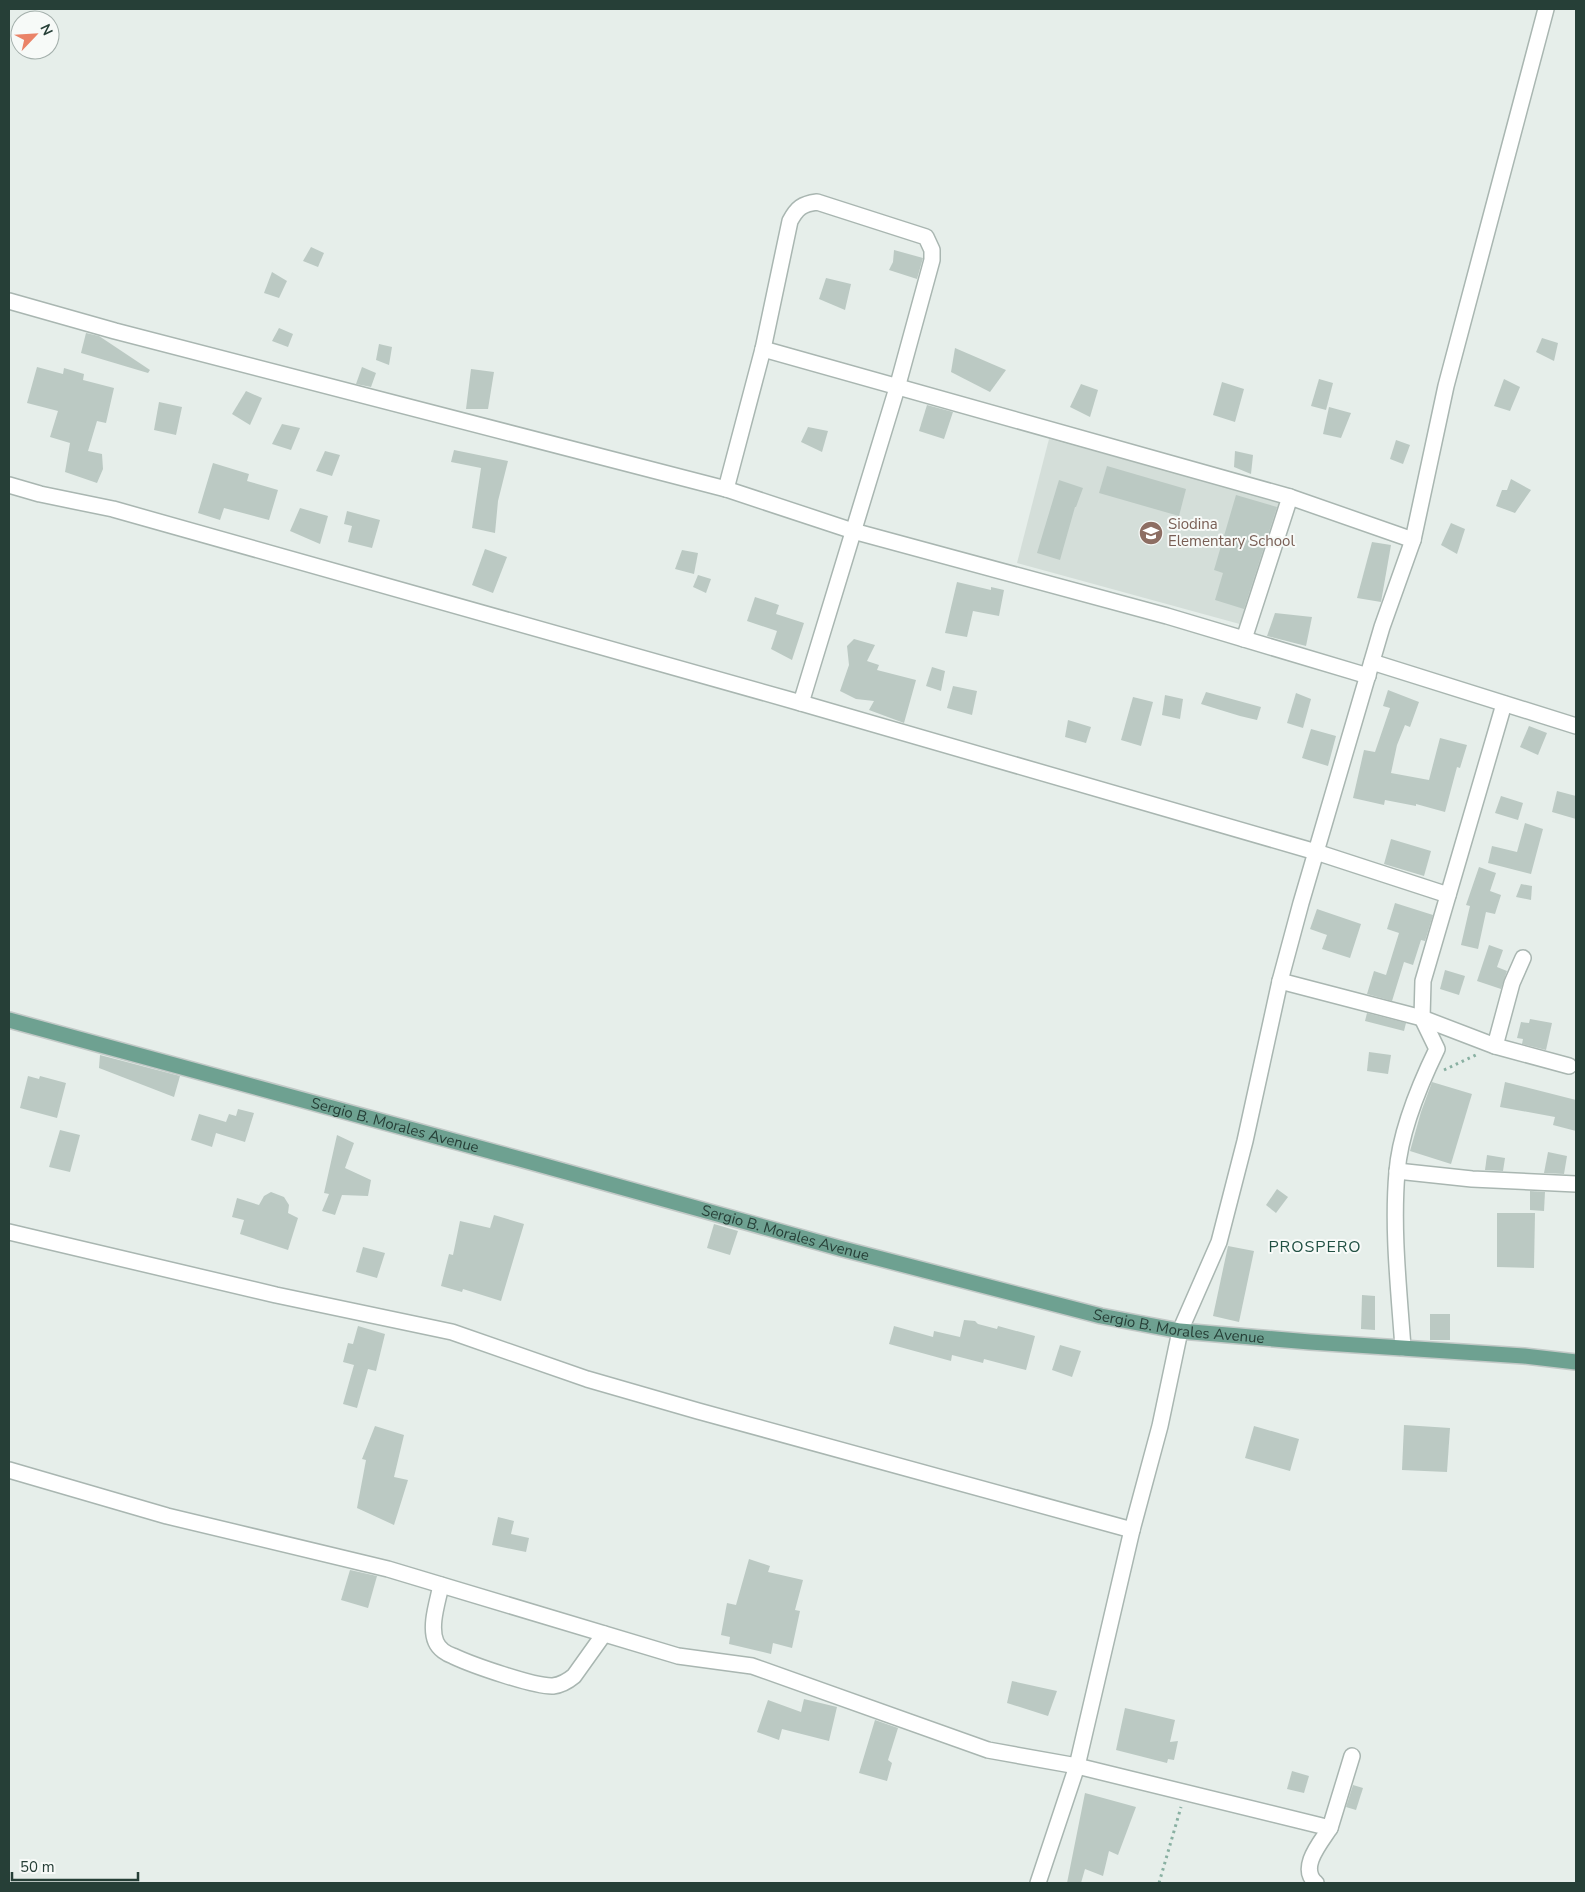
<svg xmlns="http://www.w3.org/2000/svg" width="1585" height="1892" font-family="'Nunito Sans',sans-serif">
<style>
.built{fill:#d4ded9}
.building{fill:#bbc9c3}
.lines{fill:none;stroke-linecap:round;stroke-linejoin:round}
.minor-casing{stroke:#a9b6b1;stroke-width:18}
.major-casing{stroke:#c2c9c7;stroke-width:18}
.path{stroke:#89b0a2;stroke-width:3;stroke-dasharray:2.5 4;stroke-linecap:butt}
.minor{stroke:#fff;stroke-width:15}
.major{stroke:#6ea191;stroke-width:15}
.labels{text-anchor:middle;stroke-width:4;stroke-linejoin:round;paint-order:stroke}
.education-label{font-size:15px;fill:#785e54;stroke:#f7faf8;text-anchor:start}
.street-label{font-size:15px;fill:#263f37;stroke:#f7faf8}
.neighbourhood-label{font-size:16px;letter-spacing:1px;fill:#225144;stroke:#f7faf8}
</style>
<rect width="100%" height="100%" fill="#e6eeea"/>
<path class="built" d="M1049,439L1285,503L1247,626L1017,563Z"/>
<g class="building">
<path d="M311,247L324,253L318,267L303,261Z"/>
<path d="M894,250L923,258L917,279L889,270L893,262Z"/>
<path d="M272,272L287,281L279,298L264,293Z"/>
<path d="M826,278L851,284L845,310L819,299Z"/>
<path d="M279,328L293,334L288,347L272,341Z"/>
<path d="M86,333L99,336L150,370L148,373L81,353Z"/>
<path d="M1542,338L1558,343L1554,361L1536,352Z"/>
<path d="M379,344L392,347L389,365L376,360Z"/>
<path d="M955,348L1006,370L990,392L951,372Z"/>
<path d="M37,367L63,374L64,368L84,374L83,380L114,388L106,423L97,421L88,451L102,454L103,469L97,483L65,472L70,443L50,437L58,411L27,403Z"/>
<path d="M362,367L376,373L371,387L356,384Z"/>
<path d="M471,369L494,372L488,409H466Z"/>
<path d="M1319,379L1333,383L1326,410L1311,406Z"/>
<path d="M1504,379L1520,387L1510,411L1494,406Z"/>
<path d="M1222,382L1244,389L1235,422L1213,415Z"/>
<path d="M1081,384L1098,390L1090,417L1070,407Z"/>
<path d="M246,391L262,398L250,425L232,414Z"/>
<path d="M159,402L182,407L176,435L154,430Z"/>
<path d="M927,405L953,412L944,439L919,431Z"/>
<path d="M1329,407L1351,413L1341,438L1323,434Z"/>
<path d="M282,424L300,428L291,450L272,444Z"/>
<path d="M808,427L828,431L822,452L801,442Z"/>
<path d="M1396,440L1410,445L1403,464L1390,459Z"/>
<path d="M454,450L508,461L498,501L495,533L472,528L481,468L451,462Z"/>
<path d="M325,451L340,455L332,476L316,471Z"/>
<path d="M1235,451L1253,455L1251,474L1234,467Z"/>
<path d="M213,463L249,474L247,481L278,490L269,520L224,508L220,520L198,513Z"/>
<path d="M1107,466L1186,489L1179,516L1099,493Z"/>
<path d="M1511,479L1531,490L1515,513L1496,506L1502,490H1507Z"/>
<path d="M1059,480L1083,488L1076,507H1075L1060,560L1037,553Z"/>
<path d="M1236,495L1277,507L1244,609L1215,600L1223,573L1214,570Z"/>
<path d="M300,508L328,516L320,544L290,531Z"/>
<path d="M347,511L380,520L372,548L348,542L352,526L344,524Z"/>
<path d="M1451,523L1465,529L1457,554L1441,545Z"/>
<path d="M1372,542L1391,545L1381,602L1357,598Z"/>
<path d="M485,549L507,557L493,593L472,585Z"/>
<path d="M682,550L698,553L694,574L675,569Z"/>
<path d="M698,575L711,579L706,593L693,587Z"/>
<path d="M957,582L991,590V587L1004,590L999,616L973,611L967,637L945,633Z"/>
<path d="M755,597L779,605L776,614L804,623L792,660L771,649L777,631L747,621Z"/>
<path d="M1275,613L1312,617L1306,646L1267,636Z"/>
<path d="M854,639L875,645L867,661L879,665L877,670L916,680L904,723L869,710L874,701L856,699L840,691L849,665L847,646Z"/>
<path d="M932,667L945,671L941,691L926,686Z"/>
<path d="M953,686L977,691L972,715L947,708Z"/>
<path d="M1388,690L1419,702L1410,727L1405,725L1397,745L1391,773L1429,780L1440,738L1467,745L1460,768L1457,767L1445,812L1416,804V806L1385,800L1384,805L1353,798L1364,750L1375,752L1390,708L1383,706Z"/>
<path d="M1206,692L1261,707L1257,720L1240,716L1201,704Z"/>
<path d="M1296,693L1311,699L1303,728L1287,723Z"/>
<path d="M1165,695L1183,699L1180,719L1162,715Z"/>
<path d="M1133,697L1153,702L1141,746L1121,740Z"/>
<path d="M1068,720L1091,727L1086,743L1065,737Z"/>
<path d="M1529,726L1547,733L1538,755L1520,747Z"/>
<path d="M1311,729L1336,736L1328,766L1302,758Z"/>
<path d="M1557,791L1576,796V819L1552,812Z"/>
<path d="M1501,796L1523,803L1518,820L1495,813Z"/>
<path d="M1525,823L1543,829L1531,874L1488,863L1492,846L1517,852Z"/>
<path d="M1391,839L1431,851L1424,876L1384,864Z"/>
<path d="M1479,867L1496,873L1490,891L1501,895L1495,914L1486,912L1478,949L1461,945L1470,906L1466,905Z"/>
<path d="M1521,884L1532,886L1531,900L1516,897Z"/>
<path d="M1395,903L1433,915L1425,941L1421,940L1413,965L1404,962L1392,1001L1367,994L1374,971L1386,975L1399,933L1387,929Z"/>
<path d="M1317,909L1361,924L1350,958L1322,949L1327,935L1310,929Z"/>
<path d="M1489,945L1503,950L1497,967L1507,971L1501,989L1477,981Z"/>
<path d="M1445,970L1465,976L1459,995L1440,989Z"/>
<path d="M1367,1013L1406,1023L1404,1031L1365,1021Z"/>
<path d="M1530,1019L1552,1023L1546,1050L1522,1044L1523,1039L1517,1038L1521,1022L1529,1023Z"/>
<path d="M1369,1052L1391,1055L1388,1074L1367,1071Z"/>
<path d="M100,1055L180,1076L174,1097L99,1068Z"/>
<path d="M28,1076L39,1079L40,1076L66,1083L57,1118L20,1108Z"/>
<path d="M1432,1082L1472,1094L1451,1164L1410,1151L1421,1112Z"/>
<path d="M1505,1082L1576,1100V1131L1553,1125L1555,1117L1500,1107Z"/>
<path d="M238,1109L254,1113L245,1142L216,1133L212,1147L191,1140L199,1114L226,1122L229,1114L236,1116Z"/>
<path d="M60,1130L80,1135L70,1172L49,1167Z"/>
<path d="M337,1135L354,1143L345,1168L371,1180L368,1196L342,1195L335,1215L322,1211L329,1194L324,1193Z"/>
<path d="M1548,1152L1567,1156L1564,1174L1544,1173Z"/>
<path d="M1487,1155L1505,1158L1503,1171L1485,1170Z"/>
<path d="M1277,1189L1288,1197L1276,1213L1266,1205Z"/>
<path d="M1530,1191L1545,1192L1544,1211L1530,1210Z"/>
<path d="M271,1192L284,1197L289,1205L288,1213L298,1218L288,1250L240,1234L244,1220L232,1217L237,1198L259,1205L264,1196Z"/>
<path d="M1497,1213H1535L1534,1268L1497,1267Z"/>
<path d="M494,1215L524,1224L501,1301L463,1289L462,1292L441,1286L449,1254L453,1255L460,1221L490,1228Z"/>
<path d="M714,1224L738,1231L730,1255L707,1248Z"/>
<path d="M1228,1246L1254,1251L1239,1322L1213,1316Z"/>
<path d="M363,1247L385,1253L377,1278L356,1272Z"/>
<path d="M1362,1295L1375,1296V1330L1361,1329Z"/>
<rect x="1430" y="1314" width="20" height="26"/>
<path d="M964,1320L975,1321L978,1324L997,1329L998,1326L1035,1336L1026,1370L984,1359L983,1363L952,1355L951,1361L889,1344L894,1326L933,1337L934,1331L960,1337Z"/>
<path d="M358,1326L385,1334L376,1371L368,1369L357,1408L343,1404L354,1365L343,1362L348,1343L353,1344Z"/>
<path d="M1060,1345L1081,1351L1072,1377L1052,1370Z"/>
<path d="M1404,1425L1450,1428L1447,1472L1402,1470Z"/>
<path d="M375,1426L404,1435L394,1477L408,1480L394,1525L357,1508L366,1460L362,1459Z"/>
<path d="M1254,1426L1299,1439L1290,1471L1245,1458Z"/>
<path d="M498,1517L514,1521L511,1534L529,1538L526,1552L492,1545Z"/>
<path d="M749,1559L770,1566L768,1572L803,1580L795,1610L800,1611L792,1648L773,1643L771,1654L729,1644L730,1637L721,1635L727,1603L736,1605Z"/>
<path d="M350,1570L377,1576L368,1608L341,1600Z"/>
<path d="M1012,1681L1057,1691L1048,1716L1007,1703Z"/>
<path d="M804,1699L837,1707L829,1741L782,1729L779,1740L757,1732L768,1700L801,1712Z"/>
<path d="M1125,1708L1175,1720L1170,1742L1178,1741L1174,1760L1168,1759L1167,1763L1116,1750Z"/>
<path d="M875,1720L898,1728L888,1760L892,1763L887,1781L859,1773Z"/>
<path d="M1292,1771L1309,1776L1304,1793L1287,1789Z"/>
<path d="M1353,1785L1363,1788L1356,1810L1346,1807Z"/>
<path d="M1085,1793L1136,1807L1118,1855L1109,1851L1103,1876L1085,1869L1081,1883H1067Z"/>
</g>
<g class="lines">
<g class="minor-casing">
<g id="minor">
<path d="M9,301L115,331L726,489L853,531L1167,616L1368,676"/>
<path d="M763,349L1290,497L1413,540"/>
<path d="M9,485L40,494L113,509L801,703L1316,852L1448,895"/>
<path d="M726,489L763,349L790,221C797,208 802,204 817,202L926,237L932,250V260L897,388L801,703"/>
<path d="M1244,639L1290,497"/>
<path d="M1372,662L1576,726"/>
<path d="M1280,981L1422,1018L1495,1046L1569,1066"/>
<path d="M1495,1046L1512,983L1523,958"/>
<path d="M1397,1171L1472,1179L1576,1184"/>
<path d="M9,1232L276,1295L452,1332L587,1379L698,1411L1132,1530"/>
<path d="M1403,1348C1399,1290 1392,1230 1397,1172C1400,1133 1420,1084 1437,1049L1422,1018L1423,981L1504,704"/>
<path d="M9,1470L167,1516L388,1569L678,1656L752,1666L988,1750L1077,1766L1330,1828L1352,1756"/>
<path d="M441,1585C438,1601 429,1626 436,1642C439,1649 447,1654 453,1656C472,1665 535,1687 553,1686C561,1685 568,1681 574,1676L604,1634"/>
<path d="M1038,1883L1077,1766L1132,1530L1160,1426L1180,1331L1219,1242L1245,1141L1280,981L1301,903L1382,627L1413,540L1446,386L1546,9"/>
<path d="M1316,1883C1298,1868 1321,1842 1330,1828"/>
</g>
</g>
<g class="major-casing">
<g id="major">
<path id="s1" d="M9,1020L538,1164L839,1248L1101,1316L1180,1331L1310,1342L1524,1356L1576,1362"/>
</g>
</g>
<g class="path">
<path d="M1444,1070L1476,1055"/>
<path d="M1159,1883L1181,1807"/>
</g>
<use href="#minor" class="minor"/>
<use href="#major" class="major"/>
</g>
<defs>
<g id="school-disc" transform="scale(1.25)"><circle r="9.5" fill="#8d6e63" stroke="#f7faf8"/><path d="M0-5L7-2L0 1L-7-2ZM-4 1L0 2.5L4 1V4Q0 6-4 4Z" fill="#fff"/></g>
</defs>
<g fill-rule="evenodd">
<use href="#school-disc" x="1151" y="533"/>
</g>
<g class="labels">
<g class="education-label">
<text x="1168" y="529">Siodina<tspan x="1168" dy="17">Elementary School</tspan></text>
</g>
<g class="street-label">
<text dy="5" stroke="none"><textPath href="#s1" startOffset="400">Sergio B. Morales Avenue</textPath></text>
<text dy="5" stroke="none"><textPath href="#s1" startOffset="805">Sergio B. Morales Avenue</textPath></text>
<text dy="5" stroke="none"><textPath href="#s1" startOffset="1210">Sergio B. Morales Avenue</textPath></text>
</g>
<g class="neighbourhood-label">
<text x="1315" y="1252">PROSPERO</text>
</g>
</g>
<rect width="1585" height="1892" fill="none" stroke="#263f37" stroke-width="20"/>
<g transform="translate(35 35) rotate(65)"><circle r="24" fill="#f7faf8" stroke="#a3afab"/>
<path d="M0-4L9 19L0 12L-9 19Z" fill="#ea8368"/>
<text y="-8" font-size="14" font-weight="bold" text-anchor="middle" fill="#263f37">N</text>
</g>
<path d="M12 1872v8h126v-8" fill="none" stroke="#263f37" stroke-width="2.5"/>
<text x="20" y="1872" font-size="15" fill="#263f37" stroke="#f7faf8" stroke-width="4" paint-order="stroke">50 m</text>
</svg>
